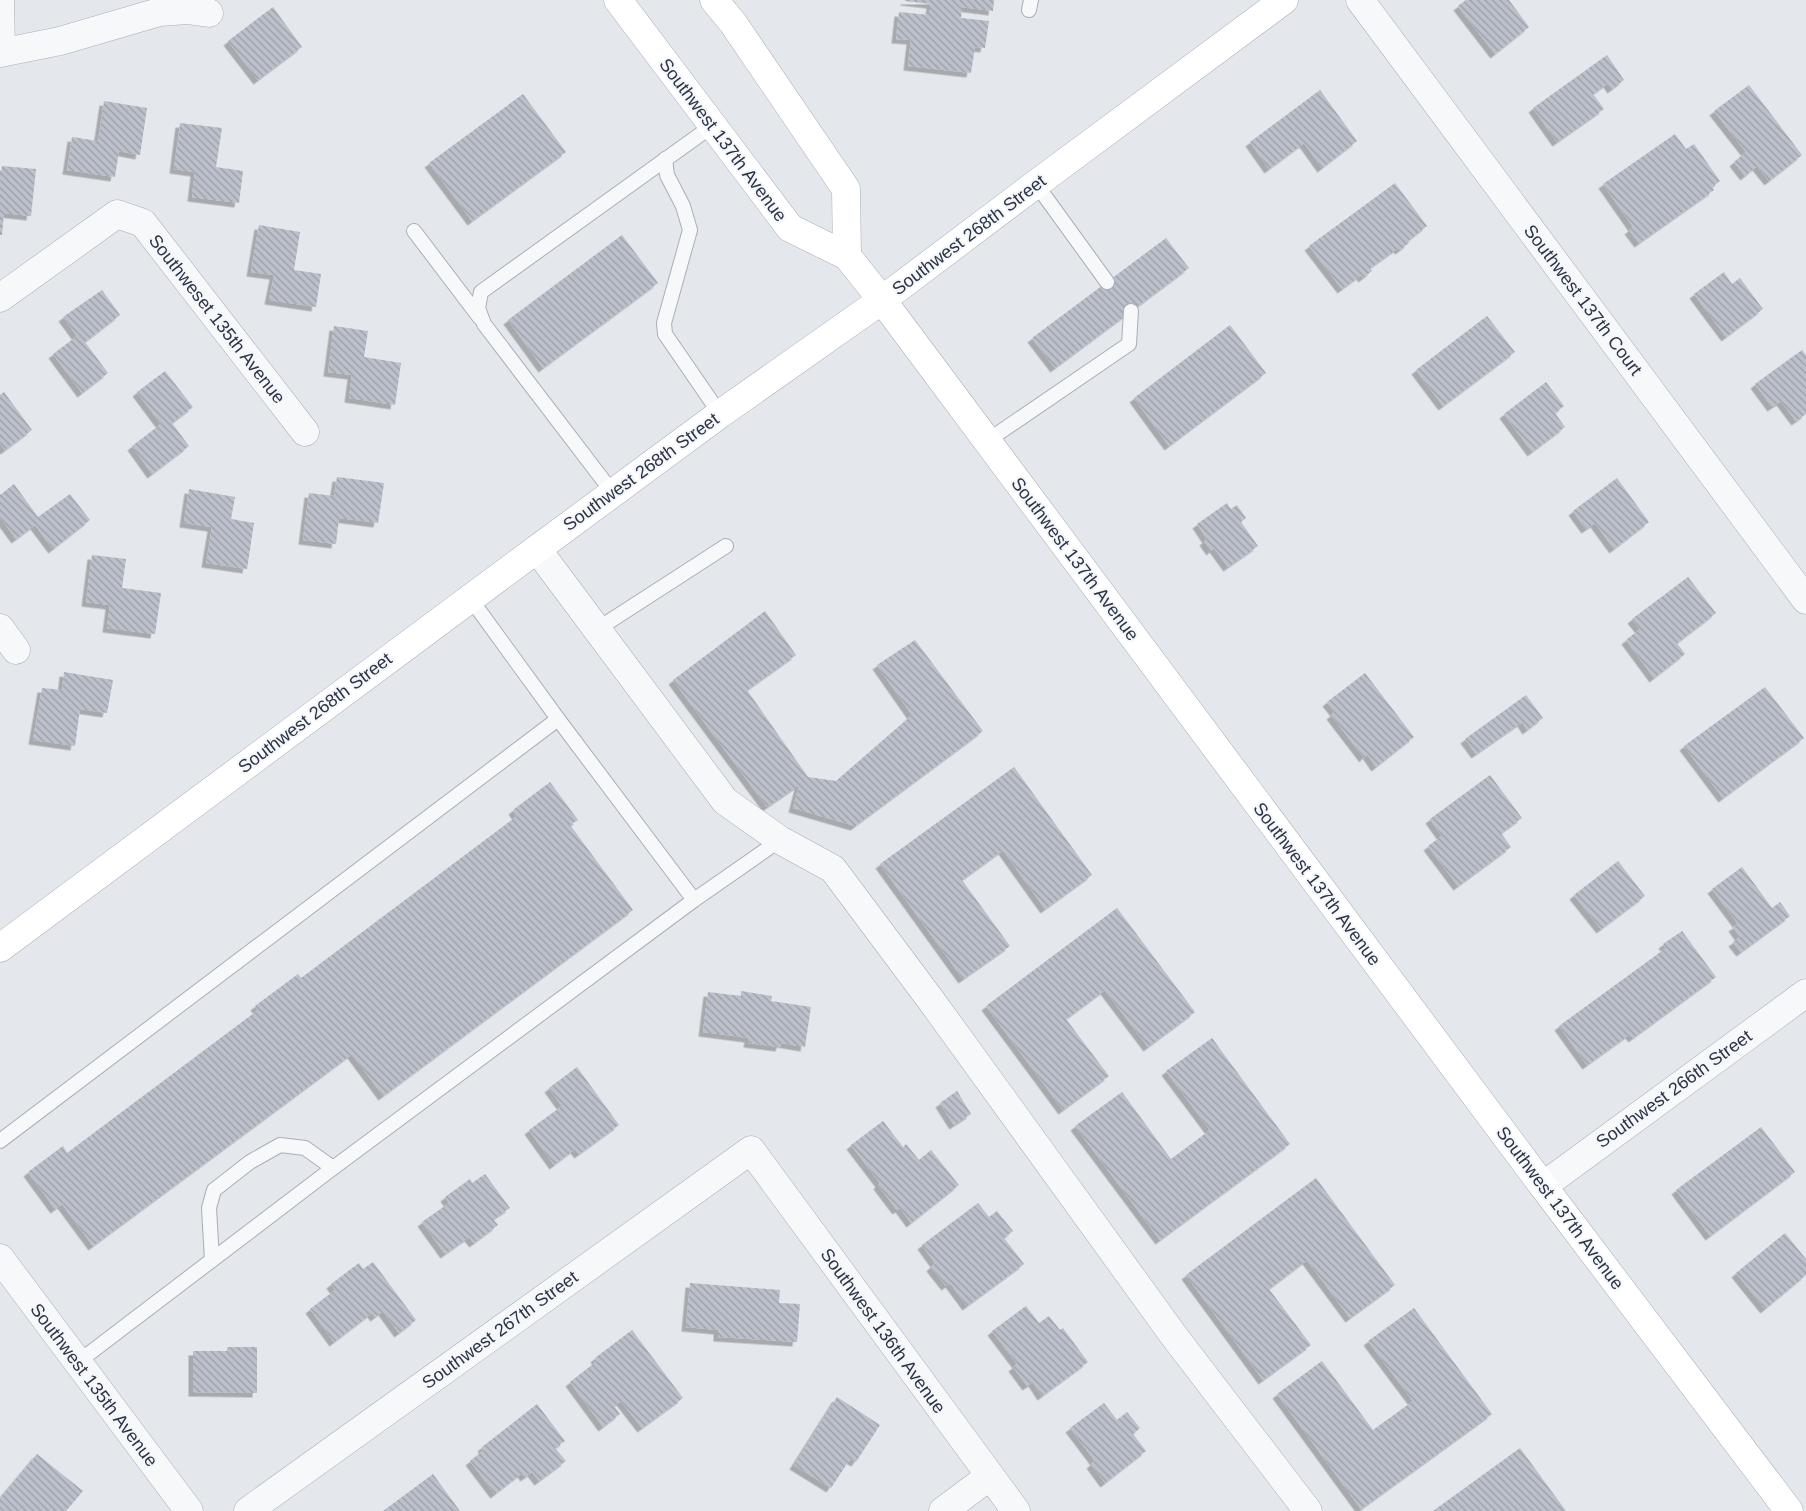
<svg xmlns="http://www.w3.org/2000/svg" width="1806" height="1511" font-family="Arial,sans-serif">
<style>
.building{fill:url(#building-back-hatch);filter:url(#shadow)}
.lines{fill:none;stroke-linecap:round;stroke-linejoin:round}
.service-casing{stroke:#a9aeb7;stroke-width:16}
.minor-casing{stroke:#a9aeb7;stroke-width:29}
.secondary-casing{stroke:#a9aeb7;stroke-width:29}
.service{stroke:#f7f8fa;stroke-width:14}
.minor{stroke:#f7f8fa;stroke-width:28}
.secondary{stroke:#fff;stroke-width:28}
.labels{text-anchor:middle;stroke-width:4;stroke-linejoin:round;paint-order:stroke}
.street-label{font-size:18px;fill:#2b3445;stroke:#f4f6f9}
</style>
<defs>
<pattern id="building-back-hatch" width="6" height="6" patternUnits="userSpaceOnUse" patternTransform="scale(1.25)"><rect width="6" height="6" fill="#bbc0ca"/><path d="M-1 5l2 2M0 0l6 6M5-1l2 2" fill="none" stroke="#989da6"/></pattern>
<filter id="shadow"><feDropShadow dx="-4.5" dy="4.5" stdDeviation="0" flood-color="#0004"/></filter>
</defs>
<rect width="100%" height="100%" fill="#e4e7ec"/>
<g class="building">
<path d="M905,0H994L993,11L962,7L961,18L989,21L985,48L975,47L971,73L908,66L911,40L896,39L899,12L929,15L931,4L905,1Z"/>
<path d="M1466,0H1509L1529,27L1495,54L1458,6Z"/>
<path d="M273,7L302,47L258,80L228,41Z"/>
<path d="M1607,55L1624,80L1612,89L1608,83L1593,94L1604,109L1557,142L1533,108Z"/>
<path d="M1749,85L1802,155L1769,181L1757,166L1745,176L1734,162L1746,152L1714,111Z"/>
<path d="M1320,90L1357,141L1322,168L1304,143L1269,169L1250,142Z"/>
<path d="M523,94L566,152L472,221L429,163Z"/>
<path d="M104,101L147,108L140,155L119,151L115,177L67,170L72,137L98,141Z"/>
<path d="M180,123L222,128L216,167L243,171L239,203L192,197L195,172L174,169Z"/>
<path d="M1675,134L1686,149L1694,144L1720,181L1712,187L1714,190L1639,243L1629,230L1633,227L1603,184Z"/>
<path d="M2,166L36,169L31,216L4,213L2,235H0V183Z"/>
<path d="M1395,183L1427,226L1408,241L1409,243L1400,250L1398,248L1370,268L1372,271L1363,278L1361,275L1342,289L1309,246Z"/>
<path d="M259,225L300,232L294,270L321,274L316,307L269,300L274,275L251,272Z"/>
<path d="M622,235L658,283L543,368L508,320Z"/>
<path d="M1166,238L1189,268L1055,368L1032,338Z"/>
<path d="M1724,272L1732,284L1740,278L1763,309L1726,337L1694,294Z"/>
<path d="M102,290L120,315L85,342L108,373L82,393L53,354L77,336L63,317Z"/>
<path d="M1487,316L1515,352L1443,406L1416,370Z"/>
<path d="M1230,325L1266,373L1169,446L1134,398Z"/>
<path d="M334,326L368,331L364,357L401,363L395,405L349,398L352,375L328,372Z"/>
<path d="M1802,350L1806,355V414L1796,421L1781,401L1772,407L1755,384Z"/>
<path d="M165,371L193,407L172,423L189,446L152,474L132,446L161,424L137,392Z"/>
<path d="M1546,382L1564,406L1555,413L1565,427L1532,452L1504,414Z"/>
<path d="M4,392L32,430L5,450L0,443V395Z"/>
<path d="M337,477L384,483L378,523L339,518L336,544L303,540L309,493L334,496Z"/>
<path d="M1617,478L1649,522L1614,549L1595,523L1586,529L1573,511Z"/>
<path d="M14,484L38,517L70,494L90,520L53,549L35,525L16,539L0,517V495Z"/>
<path d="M189,489L235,497L231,519L254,523L247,569L206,563L212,527L184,523Z"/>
<path d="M1227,503L1231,509L1237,505L1246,518L1241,522L1258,546L1228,567L1214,548L1211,551L1204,541L1207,539L1197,524Z"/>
<path d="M92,555L126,559L122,588L161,593L155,634L107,628L110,605L86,602Z"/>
<path d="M1688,577L1716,613L1677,643L1685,654L1654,678L1626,640L1640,629L1632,619Z"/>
<path d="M765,611L796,655L747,690L808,777L836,781L912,715L877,665L915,640L983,731L855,826L793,808L799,785L767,807L673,680Z"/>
<path d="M64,672L113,680L107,713L80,709L75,746L33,740L42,688L62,690Z"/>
<path d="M1365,673L1414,737L1376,767L1367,754L1364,758L1331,715L1335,712L1327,702Z"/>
<path d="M1765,687L1804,738L1723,798L1684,746Z"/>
<path d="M1526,695L1543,718L1527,730L1522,722L1476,754L1465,739Z"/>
<path d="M1014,767L1092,875L1045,909L1003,850L962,880L1010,946L963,979L880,864Z"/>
<path d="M1490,775L1522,818L1501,833L1511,847L1458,886L1428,846L1442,836L1430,819Z"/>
<path d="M550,782L578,820L570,825L633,910L383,1096L352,1054L93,1246L62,1204L55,1209L28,1172L63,1146L67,1153L258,1010L255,1006L298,974L301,978L517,816L513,810Z"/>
<path d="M1618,861L1645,896L1601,929L1574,895Z"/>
<path d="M1742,867L1772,908L1780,902L1790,916L1741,952L1733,942L1740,937L1733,927L1738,924L1712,889Z"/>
<path d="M1117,908L1195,1012L1148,1047L1105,990L1066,1019L1109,1076L1063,1110L986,1006Z"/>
<path d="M1682,931L1716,977L1633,1038L1630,1034L1587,1065L1559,1026L1666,948L1663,944Z"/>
<path d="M741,991L772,996L771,1001L811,1007L805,1047L781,1043L780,1047L748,1043L749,1038L703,1032L708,992L741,996Z"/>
<path d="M1212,1038L1290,1144L1160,1240L1075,1126L1122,1092L1171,1159L1210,1130L1166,1071Z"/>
<path d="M577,1067L619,1125L579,1154L575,1149L554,1165L529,1130L562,1106L549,1088Z"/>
<path d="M957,1091L971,1114L954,1125L940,1103Z"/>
<path d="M883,1121L903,1147L906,1144L919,1160L931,1150L959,1185L911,1223L900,1208L897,1210L878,1185L880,1183L851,1145Z"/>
<path d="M1761,1127L1795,1172L1710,1236L1676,1190Z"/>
<path d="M485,1174L510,1208L493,1219L498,1225L474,1243L469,1237L445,1254L422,1222L449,1203L445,1197L470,1179L472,1183Z"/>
<path d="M1316,1178L1395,1285L1350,1318L1307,1260L1269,1289L1311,1345L1263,1380L1186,1275Z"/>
<path d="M978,1203L989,1217L997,1211L1013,1231L1004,1238L1024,1264L967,1306L950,1283L946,1286L931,1267L935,1263L922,1245Z"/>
<path d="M1785,1233L1806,1259V1275L1765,1309L1736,1273Z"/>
<path d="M373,1262L416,1320L399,1333L383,1311L375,1317L372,1313L334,1342L310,1309L335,1290L331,1284L359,1263L363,1269Z"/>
<path d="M690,1283L780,1290L779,1303L800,1304L797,1342L718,1337V1330L686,1327Z"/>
<path d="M1026,1306L1039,1323L1049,1316L1060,1330L1063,1328L1088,1362L1042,1396L1033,1382L1027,1386L1013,1367L1017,1364L992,1331Z"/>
<path d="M1414,1308L1492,1414L1361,1509L1277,1394L1322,1361L1373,1430L1413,1401L1368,1341Z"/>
<path d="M632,1330L683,1398L642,1428L621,1401L614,1406L620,1414L603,1427L570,1382L597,1361L595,1358Z"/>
<path d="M227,1347H257V1393L193,1392V1351H227Z"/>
<path d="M837,1397L880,1425L856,1462L850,1459L831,1488L794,1465Z"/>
<path d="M1104,1403L1117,1420L1127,1412L1140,1428L1133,1434L1146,1451L1105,1483L1091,1464L1095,1461L1070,1428Z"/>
<path d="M537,1404L565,1441L555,1448L566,1461L539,1481L532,1472L525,1477L522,1473L495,1494L470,1461L484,1450L482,1447Z"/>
<path d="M1520,1448L1566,1511H1433Z"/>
<path d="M37,1454L83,1491L66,1511H0V1498Z"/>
<path d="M433,1474L460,1511H383Z"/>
</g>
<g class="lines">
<g class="service-casing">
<g id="service">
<path d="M1029,10L1031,0"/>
<path d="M665,159L667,175L683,206L690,230L664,323L665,334L720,414"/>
<path d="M1036,184L1107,282"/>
<path d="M414,231L480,318"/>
<path d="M987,441L1129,344L1131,311"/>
<path d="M613,493L484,324L478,308L481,292L712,126"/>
<path d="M470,598L558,719L694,900"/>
<path d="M596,630L726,546"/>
<path d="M0,1141L558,719"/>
<path d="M212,1260L209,1208L214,1190L250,1162L280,1145L305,1148L333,1168"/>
<path d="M78,1362L333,1168L694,900L780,840"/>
</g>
</g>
<g class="minor-casing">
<g id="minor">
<path d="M0,0L1,52"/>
<path d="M1360,0L1806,600"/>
<path d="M0,53L60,41L159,12L187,10L209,13"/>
<path d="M0,298L117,214L143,223L305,432"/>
<path d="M537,549L725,801L780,840L833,869L933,1003L1174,1336L1308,1511"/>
<path d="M0,628L16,650"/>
<path d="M1543,1186L1806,993"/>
<path d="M0,1258L189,1511"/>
<path d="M248,1511L751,1150L1016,1511"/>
<path d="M943,1511L990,1476"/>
</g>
</g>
<g class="secondary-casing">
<g id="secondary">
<path d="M618,0L790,228L847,256L882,300L1543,1186L1789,1511"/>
<path d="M714,0L733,23L846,189L847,256"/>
<path d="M0,948L537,549L720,414L882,300L1036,184L1284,0"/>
</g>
</g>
<use href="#service" class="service"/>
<use href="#minor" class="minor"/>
<use href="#secondary" class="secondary"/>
</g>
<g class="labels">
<g class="street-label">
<text transform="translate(723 140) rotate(53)" y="6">Southwest 137th Avenue</text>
<text transform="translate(969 235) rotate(-37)" y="6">Southwest 268th Street</text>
<text transform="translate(1583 300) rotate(53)" y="6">Southwest 137th Court</text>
<text transform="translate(217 319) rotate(52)" y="6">Southweset 135th Avenue</text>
<text transform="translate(641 472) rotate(-36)" y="6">Southwest 268th Street</text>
<text transform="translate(1075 559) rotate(53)" y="6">Southwest 137th Avenue</text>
<text transform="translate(315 713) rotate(-37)" y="6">Southwest 268th Street</text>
<text transform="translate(1317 884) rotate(53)" y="6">Southwest 137th Avenue</text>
<text transform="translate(1674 1089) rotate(-36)" y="6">Southwest 266th Street</text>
<text transform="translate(1560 1208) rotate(53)" y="6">Southwest 137th Avenue</text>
<text transform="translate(500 1330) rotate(-36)" y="6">Southwest 267th Street</text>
<text transform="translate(883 1331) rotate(54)" y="6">Southwest 136th Avenue</text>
<text transform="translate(94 1385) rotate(53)" y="6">Southwest 135th Avenue</text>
</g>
</g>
</svg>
